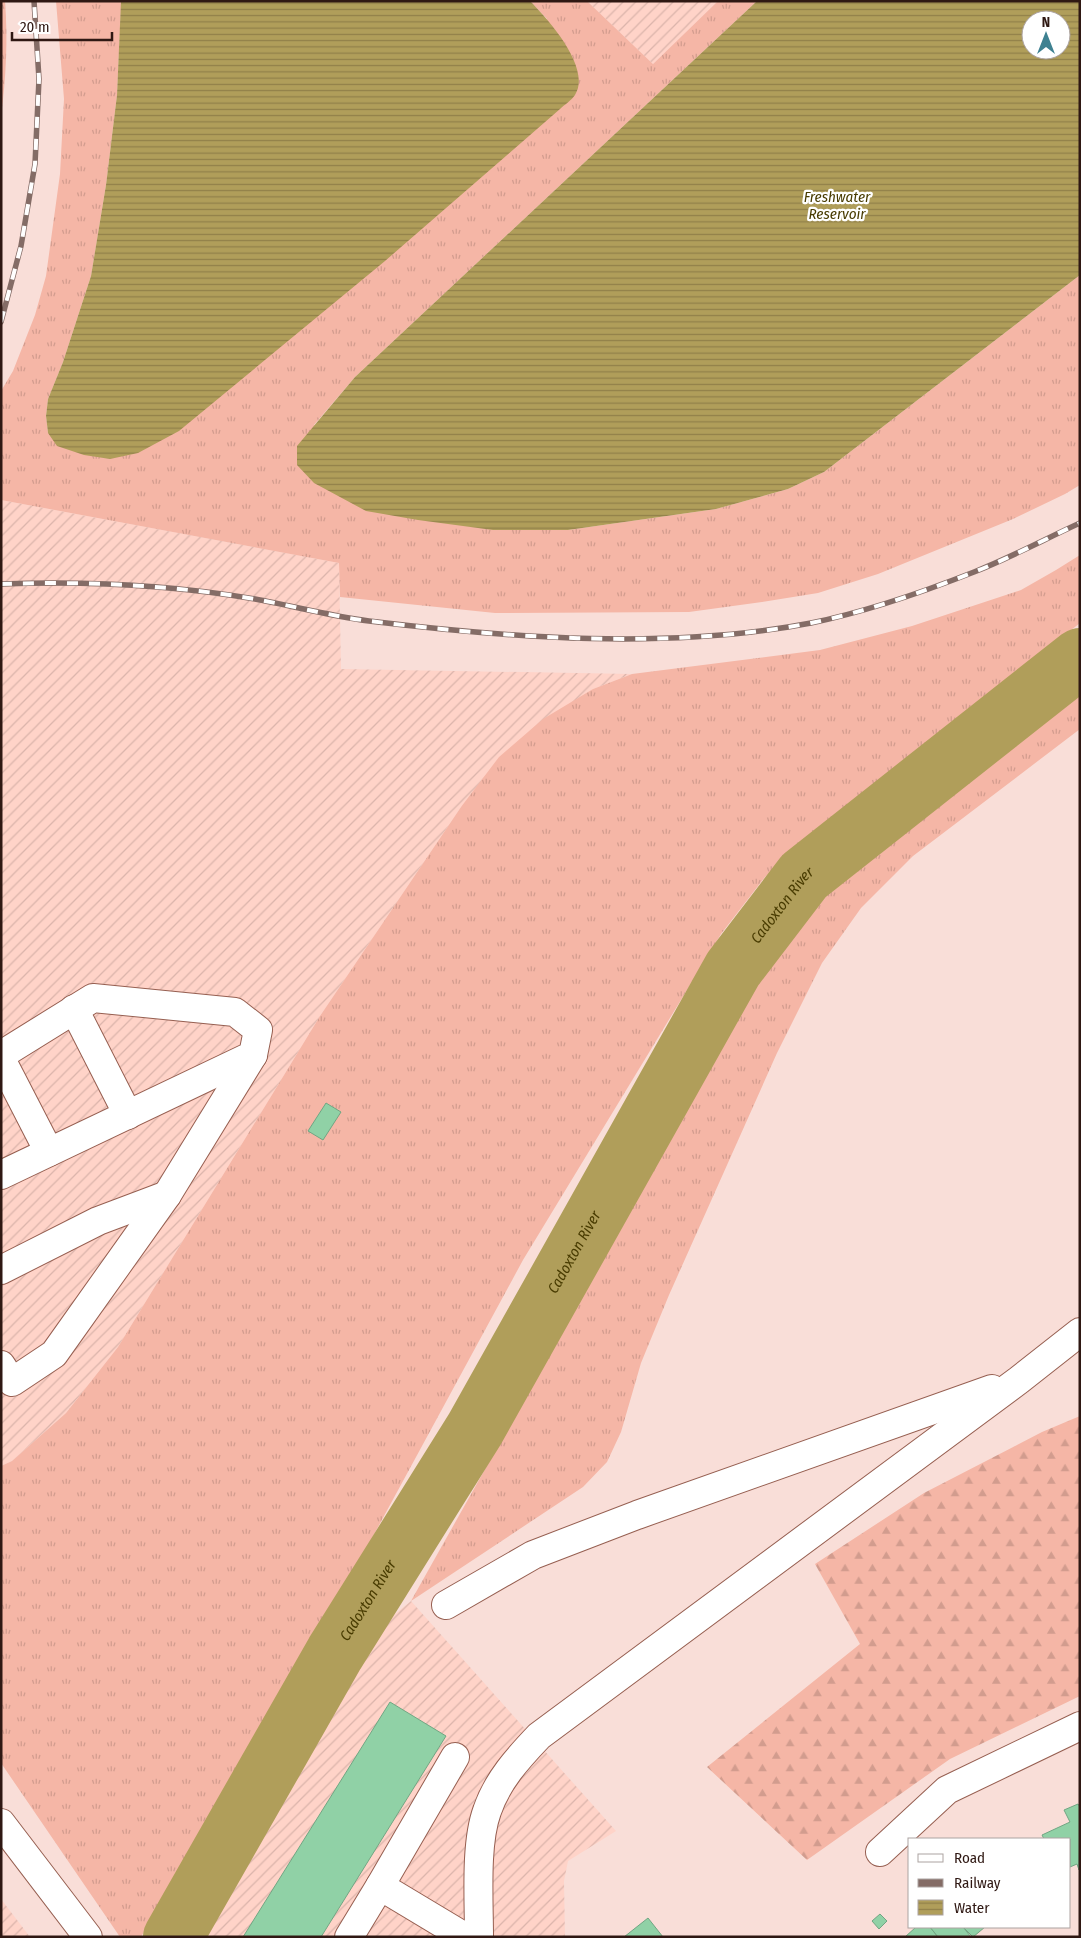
<svg xmlns="http://www.w3.org/2000/svg" width="1081" height="1938" font-family="'Fira Sans Condensed',sans-serif">
<style>
.industrial{fill:url(#industrial-furrows)}
.grass{fill:url(#grass-tufts)}
.forest{fill:url(#forest-firs)}
.water{fill:url(#water-rules);fill-rule:evenodd}
.lines{fill:none;stroke-linecap:round;stroke-linejoin:round}
.river{stroke:#b09e5a;stroke-width:60}
.building{fill:#90d1a6;stroke:#71a683}
.minor-casing{stroke:#965f51;stroke-width:30}
.minor{stroke:#fff;stroke-width:28}
.rail-casing{stroke:#846c66;stroke-width:5.5}
.rail{stroke:#fff;stroke-width:4;stroke-dasharray:11;stroke-linecap:butt}
.labels{text-anchor:middle;stroke-width:4.5;stroke-linejoin:round;paint-order:stroke}
.water-label{font-size:15px;font-style:italic;fill:#483b01;stroke:#fff}
</style>
<defs>
<pattern id="industrial-furrows" width="10" height="10" patternUnits="userSpaceOnUse" patternTransform="scale(1.25)"><rect width="10" height="10" fill="#ffd3c8"/><path d="M-1 1l2-2M0 10L10 0M9 11l2-2" fill="none" stroke="#dbb4ab"/></pattern>
<pattern id="grass-tufts" width="24" height="20" patternUnits="userSpaceOnUse" patternTransform="scale(1.25)"><rect width="24" height="20" fill="#f5b6a6"/><path d="M3 7l-1-3M5 7V3M7 7l1-3M15 17l-1-3M17 17v-4M19 17l1-3" fill="none" stroke="#d29c8e"/></pattern>
<pattern id="forest-firs" width="22" height="20" patternUnits="userSpaceOnUse" patternTransform="scale(1.25)"><rect width="22" height="20" fill="#f5b6a6"/><path d="M5 1l3.5 6h-7zM16 11l3.5 6h-7z" fill="#d29c8e"/></pattern>
<pattern id="water-rules" width="6" height="5" patternUnits="userSpaceOnUse" patternTransform="scale(1.25)"><rect width="6" height="5" fill="#b09e5a"/><path d="M0 2.5h6" fill="none" stroke="#908049"/></pattern>
</defs>
<rect width="100%" height="100%" fill="#f9ded8"/>
<g class="industrial">
<path d="M587,1H718L653,64Z"/>
<path d="M1,500L339,563L341,669L632,674L593,689L461,807L320,1016L118,1347L66,1413L12,1461L1,1466Z"/>
<path d="M411,1601L616,1831L568,1861L564,1881L565,1937H192L361,1642Z"/>
<path d="M1,1899L30,1937H1Z"/>
</g>
<g class="grass">
<path d="M1,1H5C8,40 6,78 1,116Z"/>
<path d="M56,1H121V8L117,95L106,185L91,276L63,362L48,399L46,416L48,433L547,19L530,1H587L653,64L718,1H757L355,377L314,425L568,530L716,509L788,489L824,472L1080,275V485L1065,494L1013,519L878,574L818,593L762,602L689,612L495,613L340,597L339,563L1,500V391L13,371L35,315L46,276L60,174L64,99Z"/>
<path d="M1080,555V623L809,838L765,877L721,934L523,1260L346,1586L141,1937H120L1,1763V1466L12,1461L66,1413L118,1347L320,1016L461,807L499,757L543,719L593,689L632,674L820,650L912,626L1021,590L1056,570Z"/>
<path d="M1080,687V729L913,856L861,908L822,963L777,1053L669,1295L641,1363L621,1432L607,1462L583,1487L411,1601L766,969L804,914L865,852Z"/>
</g>
<path class="forest" d="M1080,1416V1696L950,1759L807,1860L707,1767L860,1644L815,1564L924,1493L1042,1432Z"/>
<g class="water">
<path d="M121,1H530C548,19 592,68 575,95C572,100 564,105 560,109L385,261L179,431L138,453L110,459L84,455L57,446L48,433L46,416L48,399L63,362L91,276L106,185L117,95Z"/>
<path d="M757,1H1080V275L824,472L788,489L716,509L568,530H493L418,520L366,511L314,483L297,465V446L355,377ZM1031,20H1061V50H1031Z"/>
</g>
<g class="lines">
<path class="river" id="s1" d="M173,1937L335,1653L475,1429L733,969L804,876L1080,658"/>
</g>
<g class="building">
<path d="M326,1103L341,1112L323,1140L308,1131Z"/>
<path d="M390,1702L446,1736L321,1937H243Z"/>
<path d="M1078,1804L1080,1807L1079,1870L1077,1864L1070,1867V1839H1044L1042,1835L1070,1822L1064,1810Z"/>
<path d="M880,1914L887,1921L879,1929L872,1921Z"/>
<path d="M648,1918L663,1937H624Z"/>
<path d="M916,1927H930L938,1937H905Z"/>
<path d="M930,1927H963L971,1937H938Z"/>
<path d="M963,1927H985L973,1937Z"/>
</g>
<g class="lines">
<g class="minor-casing">
<g id="minor">
<path d="M74,1009L128,1115"/>
<path d="M1,1055L93,998L235,1012L258,1030L253,1055L1,1175"/>
<path d="M1,1059L49,1152"/>
<path d="M1,1270L98,1221L167,1195"/>
<path d="M1,1365L12,1382L54,1354L167,1195L253,1055"/>
<path d="M446,1605L533,1555L637,1515L992,1389"/>
<path d="M1,1823L88,1937"/>
<path d="M880,1852L947,1790L1080,1726"/>
<path d="M380,1886L455,1757"/>
<path d="M349,1937L380,1886L465,1937"/>
<path d="M479,1937C479,1900 475,1844 487,1811C497,1781 518,1758 539,1736L1019,1380L1080,1332"/>
</g>
</g>
<use href="#minor" class="minor"/>
<g class="rail-casing">
<g id="rail">
<path d="M1,322L21,246L35,164L39,79L34,1"/>
<path d="M1,584C85,581 172,585 255,599C293,606 331,616 369,621C510,638 671,650 811,623C865,612 923,592 974,572C1010,558 1045,539 1080,523"/>
</g>
</g>
<use href="#rail" class="rail"/>
</g>
<g class="labels">
<g class="water-label">
<text x="837" y="202">Freshwater<tspan x="837" dy="17">Reservoir</tspan></text>
<text dy="5" stroke="none"><textPath href="#s1" startOffset="1199">Cadoxton River</textPath></text>
<text dy="5" stroke="none"><textPath href="#s1" startOffset="794">Cadoxton River</textPath></text>
<text dy="5" stroke="none"><textPath href="#s1" startOffset="389">Cadoxton River</textPath></text>
</g>
</g>
<rect width="1081" height="1938" fill="none" stroke="#2f1813" stroke-width="5"/>
<rect x="908" y="1838" width="162" height="90" fill="#ffffff" stroke="#aca3a1"/>
<rect x="918" y="1854" width="25" height="8" fill="#ffffff" stroke="#aca3a1"/>
<text x="954" y="1863" font-size="15" fill="#2f1813">Road</text>
<rect x="918" y="1879" width="25" height="8" fill="#846c66" stroke="#aca3a1"/>
<text x="954" y="1888" font-size="15" fill="#2f1813">Railway</text>
<rect x="918" y="1900" width="25" height="15" fill="url(#water-rules)" stroke="#aca3a1"/>
<text x="954" y="1913" font-size="15" fill="#2f1813">Water</text>
<g transform="translate(1046 35)"><circle r="24" fill="#ffffff" stroke="#aca3a1"/>
<path d="M0-4L9 19L0 12L-9 19Z" fill="#3e8191"/>
<text y="-8" font-size="14" font-weight="bold" text-anchor="middle" fill="#2f1813">N</text>
</g>
<path d="M12 32v8h100v-8" fill="none" stroke="#2f1813" stroke-width="2.5"/>
<text x="20" y="32" font-size="15" fill="#2f1813" stroke="#ffffff" stroke-width="4" paint-order="stroke">20 m</text>
</svg>
